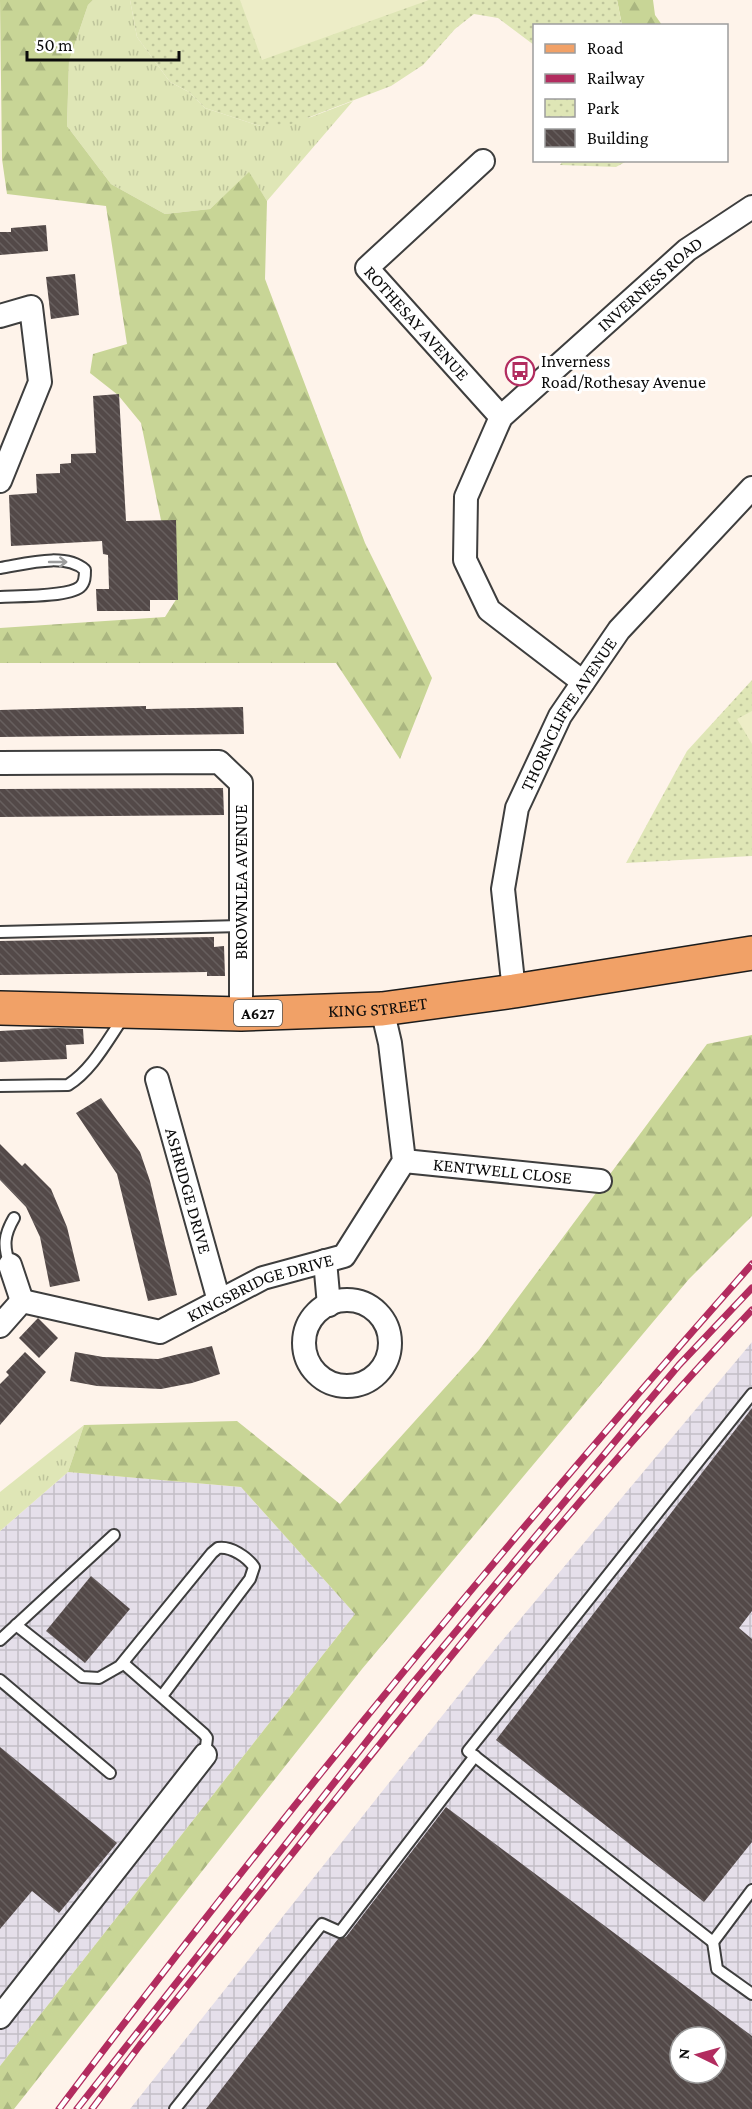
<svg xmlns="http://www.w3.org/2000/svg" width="752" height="2109" font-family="'Crimson Pro',serif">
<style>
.industrial{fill:url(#industrial-grid);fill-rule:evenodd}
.grass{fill:url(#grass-tufts)}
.forest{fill:url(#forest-firs)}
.park{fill:url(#park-dots)}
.pitch{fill:#ededc7}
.building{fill:url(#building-back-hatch);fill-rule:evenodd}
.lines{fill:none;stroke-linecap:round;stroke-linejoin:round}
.service-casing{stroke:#3e3e3e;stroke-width:14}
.minor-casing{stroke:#3e3e3e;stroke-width:26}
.primary-casing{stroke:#1c1c1c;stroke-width:36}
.service{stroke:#fff;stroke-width:10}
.minor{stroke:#fff;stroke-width:22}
.primary{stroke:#f1a167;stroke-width:33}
.rail-casing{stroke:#b22c5f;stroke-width:7}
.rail{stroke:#fff;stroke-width:4.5;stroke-dasharray:14;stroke-linecap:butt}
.oneway{stroke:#9d9d9d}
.labels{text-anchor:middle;stroke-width:6;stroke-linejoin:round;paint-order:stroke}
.shield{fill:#fff;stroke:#545454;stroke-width:1.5}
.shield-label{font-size:16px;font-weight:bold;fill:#0b0b0b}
.street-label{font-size:18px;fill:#0b0b0b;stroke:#fff}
.poi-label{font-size:18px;fill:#0b0b0b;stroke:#fff;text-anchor:start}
</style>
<defs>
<pattern id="industrial-grid" width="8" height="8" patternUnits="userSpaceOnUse" patternTransform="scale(1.5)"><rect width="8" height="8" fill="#e5dfea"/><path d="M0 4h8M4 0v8" fill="none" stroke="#c3bec7"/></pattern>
<pattern id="grass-tufts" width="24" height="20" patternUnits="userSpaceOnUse" patternTransform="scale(1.5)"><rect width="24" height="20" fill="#dfe6b6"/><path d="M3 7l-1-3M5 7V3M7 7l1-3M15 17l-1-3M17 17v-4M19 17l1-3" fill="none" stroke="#bec49b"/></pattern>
<pattern id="forest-firs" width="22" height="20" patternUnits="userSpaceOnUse" patternTransform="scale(1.5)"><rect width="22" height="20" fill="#c8d596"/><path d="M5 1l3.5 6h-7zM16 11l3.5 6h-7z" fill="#aab680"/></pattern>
<pattern id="park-dots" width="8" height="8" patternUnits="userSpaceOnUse" patternTransform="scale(1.5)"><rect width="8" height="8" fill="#dfe6b6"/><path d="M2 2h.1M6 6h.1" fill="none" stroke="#bec49b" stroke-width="1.8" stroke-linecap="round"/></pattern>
<pattern id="building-back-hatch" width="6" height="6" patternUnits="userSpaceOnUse" patternTransform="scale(1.5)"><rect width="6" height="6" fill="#534948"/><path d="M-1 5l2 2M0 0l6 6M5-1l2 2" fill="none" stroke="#675f5e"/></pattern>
</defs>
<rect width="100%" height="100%" fill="#fef3ea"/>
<g class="industrial">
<path d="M752,1342V2109H130L496,1648ZM680,2037H716V2073H680Z"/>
<path d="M68,1472L241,1487L355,1614L0,2066V1531Z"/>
</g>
<g class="grass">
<path d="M93,0H130L137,37L170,82L189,92L205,108L260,126L311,117L353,101L267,201L249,173L210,209L165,214L111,184L67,126L69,61L88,5Z"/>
<path d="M84,1425L68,1472L0,1531V1492Z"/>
</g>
<g class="forest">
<path d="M0,0H93L88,5L69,61L67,126L111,184L165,214L210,209L249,172L267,201L265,279L365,543L432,678L400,759L336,663H0V628L165,617L177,598L141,423L118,395L90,373L93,354L127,344L106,206L7,194L2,159Z"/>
<path d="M617,0H653L655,15L662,25H622Z"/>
<path d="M752,1035V1216L689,1279L362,1669L14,2109H0V2066L355,1614L241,1487L68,1472L84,1425L237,1421L340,1504L479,1350L707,1044Z"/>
</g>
<g class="park">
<path d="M130,0H617L622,25L534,26V45L498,18L474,14L455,29L423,65L391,86L286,126H260L205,108L189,92L170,82L137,37Z"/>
<path d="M563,160H627V161L616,167L560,165Z"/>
<path d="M752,680V856L626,863L687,751Z"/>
</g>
<g class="pitch">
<path d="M240,0H429L262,60Z"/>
<path d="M752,711V744L737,719Z"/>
</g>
<g class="building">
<path d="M46,225L48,251L0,255V232H11V228Z"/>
<path d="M75,274L79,315L51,319L46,277Z"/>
<path d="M119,394L126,521L176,520L178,600H150V611H97L96,589H109L108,555L103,554L102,541L11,546L9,495L37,493L36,474L60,473V464L71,463V454L96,453L93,396Z"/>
<path d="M146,706V709L243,707L244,734L0,737V710Z"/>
<path d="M223,788L224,815L0,817V789Z"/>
<path d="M214,937V947L224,946L225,976H207V972L0,975V941Z"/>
<path d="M57,1028L83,1029L84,1044L66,1045L67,1059L0,1062V1031Z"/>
<path d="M101,1098L140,1152L150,1181L177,1295L148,1301L117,1174L76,1113Z"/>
<path d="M0,1144L22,1166L25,1163L51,1189L67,1227L80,1281L50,1287L40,1237L26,1207L0,1180Z"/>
<path d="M38,1318L58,1338L39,1358L19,1338Z"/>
<path d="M212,1346L220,1374L192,1383L161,1389L97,1386L70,1381L75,1352L103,1357L158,1359Z"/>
<path d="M25,1352L46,1372L0,1425V1384L9,1375L6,1372Z"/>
<path d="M752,1408V1611L739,1628L752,1639V1842L704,1902L496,1740Z"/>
<path d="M91,1576L130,1609L85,1663L46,1631Z"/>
<path d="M0,1747L117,1843L59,1913L32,1891L0,1929Z"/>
<path d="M446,1807L752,2036V2109H206L338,1939L346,1937ZM680,2037H716V2073H680Z"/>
</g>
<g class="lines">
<g class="service-casing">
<g id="service">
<path d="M0,568C25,564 65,552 85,570C85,576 85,583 80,587C68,597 17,596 0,597"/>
<path d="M0,932L241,926"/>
<path d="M0,1086L68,1085C92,1070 107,1041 123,1018"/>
<path d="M10,1265C3,1246 4,1235 14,1218"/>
<path d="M752,1394L468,1751L713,1942L752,1890"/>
<path d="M16,1625L82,1677L99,1678L120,1666L212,1553L218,1548C231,1546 247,1557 254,1567L250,1579L162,1696"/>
<path d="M0,1640L114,1535"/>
<path d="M123,1663L204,1734L207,1738L205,1755"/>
<path d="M0,1680L110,1773"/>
<path d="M713,1942L717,1969L752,1994"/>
<path d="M175,2109L322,1924L340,1932L475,1756"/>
</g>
</g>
<g class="minor-casing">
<g id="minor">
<path id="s1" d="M483,161L367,268L501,417"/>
<path d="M0,316L31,307L40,382L0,481"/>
<path id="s2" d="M583,682L489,610L465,560L466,497L501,417L687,250L752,207"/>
<path d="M0,763L219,762L241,783V1014"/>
<path id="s3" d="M514,991L503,889L517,808L560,716L619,630L752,488"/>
<path id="s4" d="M157,1079L219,1301"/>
<path id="s5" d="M404,1161L600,1181"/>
<path d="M325,1261L329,1305"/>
<path d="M10,1265L22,1301"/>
<circle cx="347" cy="1343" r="43"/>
<path id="s6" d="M0,1326L22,1301L160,1332L263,1278L344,1256L404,1161L390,1043L382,1009"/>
<path d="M0,2017L205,1755"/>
</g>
</g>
<g class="primary-casing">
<g id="primary">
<path id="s7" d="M0,1008L241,1014L382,1009L514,991L752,953"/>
</g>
</g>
<use href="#service" class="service"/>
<use href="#minor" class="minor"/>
<use href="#primary" class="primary"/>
<g class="rail-casing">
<g id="rail">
<path d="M59,2109C278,1818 511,1536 752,1264"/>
<path d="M77,2109L412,1684L679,1365L752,1288"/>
<path d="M92,2109L140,2045C339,1797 533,1542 752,1310"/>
</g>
</g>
<use href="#rail" class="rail"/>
</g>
<defs><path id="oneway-shaft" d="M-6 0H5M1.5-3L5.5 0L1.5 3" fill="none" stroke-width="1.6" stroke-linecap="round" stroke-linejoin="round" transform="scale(1.5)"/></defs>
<use class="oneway" href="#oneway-shaft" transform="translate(58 562)"/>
<defs>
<g id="bus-ring" transform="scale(1.5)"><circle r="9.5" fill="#fff" stroke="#b22c5f" stroke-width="1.5"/><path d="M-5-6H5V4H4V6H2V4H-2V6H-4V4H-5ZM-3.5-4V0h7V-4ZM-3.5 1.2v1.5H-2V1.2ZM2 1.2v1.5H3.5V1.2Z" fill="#b22c5f"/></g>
</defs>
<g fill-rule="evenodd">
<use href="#bus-ring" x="520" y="371"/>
</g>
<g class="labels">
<rect class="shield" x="234" y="1000" width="48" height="26" rx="4.5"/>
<g class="shield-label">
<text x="258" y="1019">A627</text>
</g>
<g class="street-label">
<text dy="6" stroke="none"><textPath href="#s2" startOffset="524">INVERNESS ROAD</textPath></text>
<text dy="6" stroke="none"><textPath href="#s1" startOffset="232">ROTHESAY AVENUE</textPath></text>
<text dy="6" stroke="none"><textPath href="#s3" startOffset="292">THORNCLIFFE AVENUE</textPath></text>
<text transform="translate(241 882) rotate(-90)" y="6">BROWNLEA AVENUE</text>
<text dy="6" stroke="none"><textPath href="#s7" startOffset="378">KING STREET</textPath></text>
<text dy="6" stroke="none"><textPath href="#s5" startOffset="99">KENTWELL CLOSE</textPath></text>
<text dy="6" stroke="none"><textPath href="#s4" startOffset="116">ASHRIDGE DRIVE</textPath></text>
<text dy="6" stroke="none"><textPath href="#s6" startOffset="285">KINGSBRIDGE DRIVE</textPath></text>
</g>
<g class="poi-label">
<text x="541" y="367">Inverness<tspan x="541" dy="21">Road/Rothesay Avenue</tspan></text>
</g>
</g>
<rect x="533" y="24" width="195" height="138" fill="#ffffff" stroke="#9d9d9d" stroke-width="1.5"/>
<rect x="545" y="44" width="30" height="9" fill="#f1a167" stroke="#9d9d9d" stroke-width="1.5"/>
<text x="587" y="54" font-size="18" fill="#0b0b0b">Road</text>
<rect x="545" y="74" width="30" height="9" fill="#b22c5f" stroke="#9d9d9d" stroke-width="1.5"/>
<text x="587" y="84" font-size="18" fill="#0b0b0b">Railway</text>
<rect x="545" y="99" width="30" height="18" fill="url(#park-dots)" stroke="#9d9d9d" stroke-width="1.5"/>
<text x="587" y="114" font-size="18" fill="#0b0b0b">Park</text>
<rect x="545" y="129" width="30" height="18" fill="url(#building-back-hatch)" stroke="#9d9d9d" stroke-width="1.5"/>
<text x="587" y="144" font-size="18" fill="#0b0b0b">Building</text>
<g transform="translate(698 2055) rotate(275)"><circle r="28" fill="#ffffff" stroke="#9d9d9d" stroke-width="1.5"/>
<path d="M0-4.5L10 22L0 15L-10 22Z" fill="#b22c5f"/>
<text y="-9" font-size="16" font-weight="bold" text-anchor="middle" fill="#0b0b0b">N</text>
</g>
<path d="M27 51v9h152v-9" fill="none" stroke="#0b0b0b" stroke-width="3"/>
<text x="36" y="51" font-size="18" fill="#0b0b0b" stroke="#ffffff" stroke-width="4.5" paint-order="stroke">50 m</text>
</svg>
